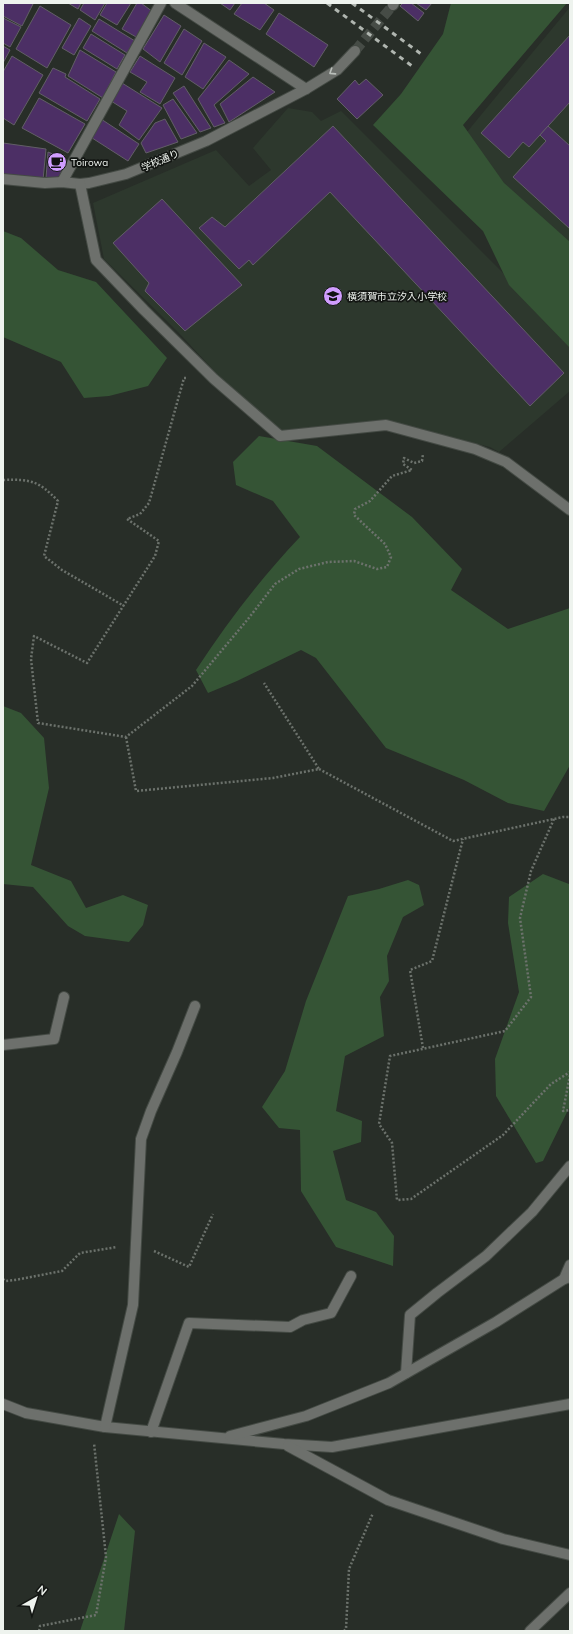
<svg xmlns="http://www.w3.org/2000/svg" width="573" height="1634" font-family="Mulish,'Noto Sans JP',sans-serif">
<style>
.built{fill:#2d382d}
.green{fill:#355435}
.building{fill:#4c2f65;stroke:#625e67}
.lines{fill:none;stroke-linecap:round;stroke-linejoin:round}
.minor-tunnel{stroke:#464c46;stroke-width:10;stroke-dasharray:10 5;stroke-linecap:butt}
.minor-casing{stroke:#444a44;stroke-width:12}
.path{stroke:#6c726c;stroke-width:2.5;stroke-dasharray:2 2;stroke-linecap:butt}
.minor{stroke:#6d706c;stroke-width:10}
.rail{stroke:#b0b6b0;stroke-width:3;stroke-dasharray:5 5;stroke-linecap:butt}
.oneway{stroke:#babfba}
.labels{text-anchor:middle;stroke-width:3.5;stroke-linejoin:round;paint-order:stroke}
.street-label{font-size:10px;fill:#eef3ee;stroke:#131613}
.poi-label{font-size:10px;fill:#eef3ee;stroke:#131613;text-anchor:start}
</style>
<rect width="100%" height="100%" fill="#282e28"/>
<g class="built">
<path d="M570,7V291L439,166Z"/>
<path d="M288,108L312,112L321,121L341,111L570,340V391L499,452L490,447L382,420L271,432L178,332L104,259L93,203L216,150L249,186L271,170L253,148Z"/>
</g>
<g class="green">
<path d="M451,3H567L463,125L504,183L570,242V348L509,285L483,231L373,125L401,94L443,34Z"/>
<path d="M3,231L21,238L58,270L96,282L167,358L148,386L109,396L84,398L61,362L3,337Z"/>
<path d="M259,436L317,446L412,517L462,569L451,590L508,629L570,608V765L544,811L508,803L464,780L386,748L316,658L301,650L237,681L208,693L196,670C227,623 261,578 300,537L273,501L236,485L233,462Z"/>
<path d="M3,706L21,713L44,738L49,788L31,865L71,881L86,908L123,895L148,905L143,925L129,942L85,936L68,926L33,887L3,884Z"/>
<path d="M543,874L569,884L570,913V1106L543,1161L536,1163L496,1096L495,1059L519,992L508,923L509,897Z"/>
<path d="M408,880L419,885L424,905L403,917L387,956L389,981L380,997L384,1036L345,1056L336,1111L362,1121L361,1142L333,1151L346,1200L376,1212L394,1236L393,1266L336,1247L301,1191L300,1130L279,1128L262,1107L285,1071L306,1001L348,896L379,889Z"/>
<path d="M119,1514L135,1531L124,1631H80Z"/>
</g>
<g class="building">
<path d="M3,3H31L33,4L22,26L3,16Z"/>
<path d="M68,3H81L78,9Z"/>
<path d="M84,3H105L95,20L80,10Z"/>
<path d="M107,3H131L117,25L100,15Z"/>
<path d="M137,3H141L153,12L138,38L122,29Z"/>
<path d="M220,3H235L230,10Z"/>
<path d="M242,3H264L274,10L260,30L234,14Z"/>
<path d="M403,3H411L424,13L418,21L400,6Z"/>
<path d="M416,3H432L426,10Z"/>
<path d="M40,6L71,25L47,68L16,49Z"/>
<path d="M279,13L328,45L314,67L266,34Z"/>
<path d="M164,15L181,26L160,62L143,49Z"/>
<path d="M3,18L21,27L10,47L3,43Z"/>
<path d="M79,18L91,26L74,55L62,48Z"/>
<path d="M99,19L135,41L127,53L92,31Z"/>
<path d="M184,29L202,41L182,75L164,63Z"/>
<path d="M91,34L125,55L117,69L83,48Z"/>
<path d="M570,35V102L529,147L523,142L509,158L481,133Z"/>
<path d="M204,43L226,57L203,89L185,77Z"/>
<path d="M3,46L10,50L3,63Z"/>
<path d="M80,50L116,72L103,98L68,76Z"/>
<path d="M12,56L43,75L14,125L3,118V72Z"/>
<path d="M140,56L175,78L160,104L140,92L147,82L130,72Z"/>
<path d="M229,60L249,74L214,105L225,123L214,127L198,99Z"/>
<path d="M53,68L66,74L65,77L100,99L87,121L39,93Z"/>
<path d="M253,77L275,92L229,122L220,104Z"/>
<path d="M366,79L383,95L357,119L337,99L355,80L359,85Z"/>
<path d="M122,83L162,108L139,140L119,125L127,111L111,101Z"/>
<path d="M184,86L211,128L200,132L173,93Z"/>
<path d="M39,98L85,124L68,153L22,128Z"/>
<path d="M173,99L197,133L181,139L163,105Z"/>
<path d="M101,119L139,144L128,161L89,136Z"/>
<path d="M165,119L178,142L146,153L141,143L155,123Z"/>
<path d="M333,126L564,373L530,406L330,192L253,265L249,260L239,269L199,228L212,217L225,227Z"/>
<path d="M548,126L570,146V229L513,177L546,141L540,135Z"/>
<path d="M3,143L46,149L43,180L3,174Z"/>
<path d="M48,152L67,160L58,179L46,178Z"/>
<path d="M162,199L242,285L185,331L145,291L149,283L113,243Z"/>
</g>
<g class="lines">
<path class="minor-tunnel" d="M355,51L393,5"/>
<g class="minor-casing">
<g id="minor">
<path d="M175,3L306,89"/>
<path d="M393,5L394,3"/>
<path d="M3,179L45,183L62,182L80,184L89,183L126,174L206,141L306,89L337,70L355,51"/>
<path d="M62,182L161,3"/>
<path d="M80,184L96,260L144,310L214,379L280,436L386,425L475,449L506,462L570,510"/>
<path d="M3,1045L54,1039L64,997"/>
<path d="M564,1279L570,1265"/>
<path d="M406,1373L410,1315L437,1293L486,1256L532,1212L570,1166"/>
<path d="M3,1404L26,1413L105,1427L284,1444L332,1447L570,1404"/>
<path d="M105,1427L133,1305L141,1139L151,1111L177,1052L195,1006"/>
<path d="M151,1432L189,1323L290,1327L303,1320L331,1313L351,1276"/>
<path d="M230,1436L306,1416L389,1383L496,1322L564,1279L570,1277"/>
<path d="M288,1446L388,1500L503,1539L570,1555"/>
<path d="M530,1631L570,1593"/>
</g>
</g>
<g class="path">
<path d="M186,378H184L149,503L140,514L127,519L159,541L155,556L87,663L34,636L31,659L38,723L126,737L192,686L248,619L275,584L299,569L328,562L354,561L377,569L387,567L391,557L385,544L354,515L355,509L370,501L392,476L412,470L403,464L404,458L414,463L422,461L423,454"/>
<path d="M3,480C31,479 39,481 58,501L44,556L62,570L124,606"/>
<path d="M126,737L136,791L273,778L319,769L264,683"/>
<path d="M319,769L453,841L563,817H570"/>
<path d="M554,819L531,871L520,918L531,997L505,1031L390,1056L379,1124L392,1143L397,1200L411,1199L503,1135L551,1084L570,1072"/>
<path d="M423,1048L410,970L432,961L463,839"/>
<path d="M570,1075L563,1111L570,1110"/>
<path d="M154,1251L189,1267L213,1214"/>
<path d="M3,1279L5,1281L15,1280L62,1271L80,1253L117,1247"/>
<path d="M39,1631L40,1626L96,1615L106,1557L94,1443"/>
<path d="M344,1631L346,1629L349,1569L373,1513"/>
</g>
<use href="#minor" class="minor"/>
<g class="rail">
<path d="M327,3L412,66"/>
<path d="M352,3L421,54"/>
</g>
</g>
<defs><path id="oneway-chevron" d="M-2-3.5L2.5 0L-2 3.5" fill="none" stroke-width="1.6" stroke-linecap="round" stroke-linejoin="round"/></defs>
<use class="oneway" href="#oneway-chevron" transform="translate(332 72) rotate(147)"/>
<defs>
<g id="cafe-disc" transform="scale(1)"><circle r="9.5" fill="#d09dfe" stroke="#131613"/><path d="M-5.5-4.5H6V0H3Q3 3.5 0 3.5H-2.5Q-5.5 3.5-5.5 0ZM3-3.2v2h1.7v-2ZM-6 4.5H4V6H-6Z" fill="#111"/></g>
<g id="school-disc" transform="scale(1)"><circle r="9.5" fill="#d09dfe" stroke="#131613"/><path d="M0-5L7-2L0 1L-7-2ZM-4 1L0 2.5L4 1V4Q0 6-4 4Z" fill="#111"/></g>
</defs>
<g fill-rule="evenodd">
<use href="#cafe-disc" x="57" y="162"/>
<use href="#school-disc" x="333" y="296"/>
</g>
<g class="labels">
<g class="street-label">
<text transform="translate(160 160) rotate(-23)" y="4">学校通り</text>
</g>
<g class="poi-label">
<text x="71" y="166">Toirowa</text>
<text x="347" y="300">横須賀市立汐入小学校</text>
</g>
</g>
<rect width="573" height="1634" fill="none" stroke="#eef3ee" stroke-width="8"/>
<g transform="translate(36 1598) rotate(39)" stroke="#131613" stroke-width="3" paint-order="stroke">
<path d="M0-3L7 15L0 10L-7 15Z" fill="#eef3ee"/>
<text y="-6" font-size="11" font-weight="bold" text-anchor="middle" fill="#eef3ee">N</text>
</g>
</svg>
